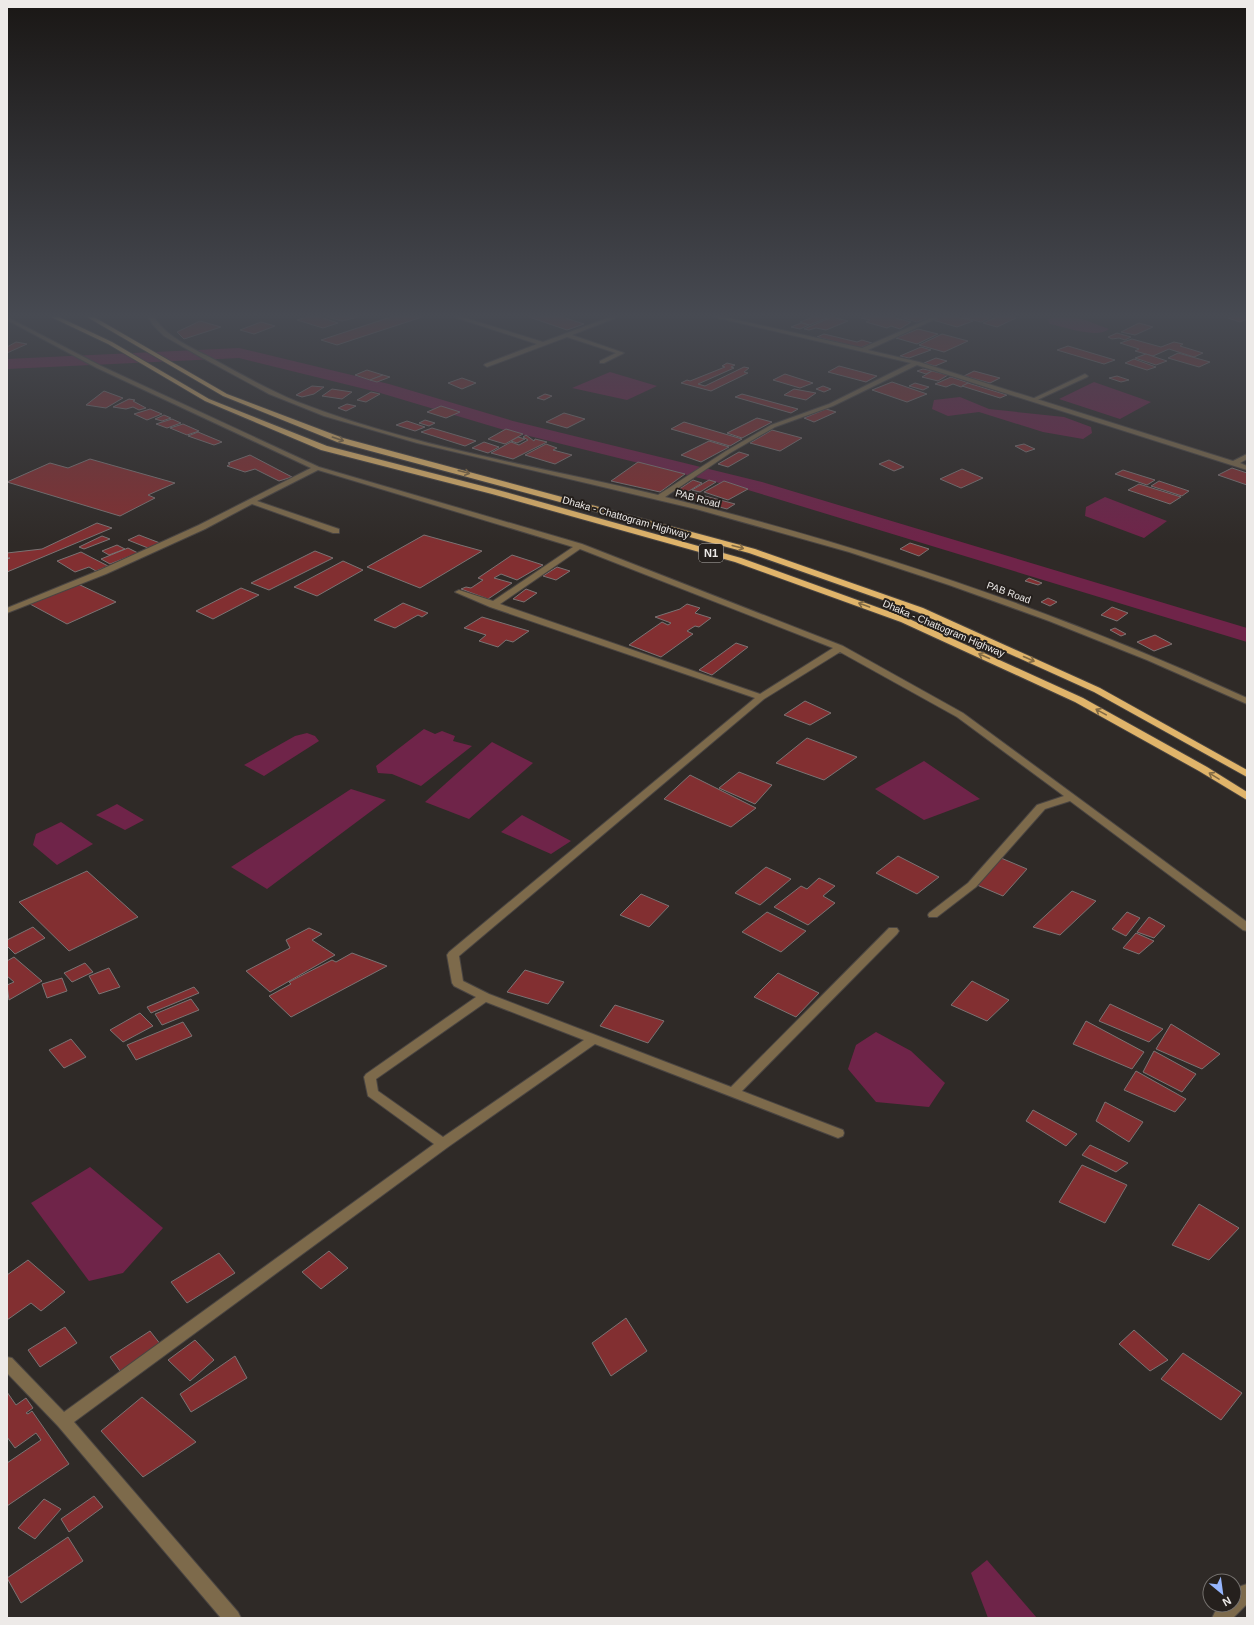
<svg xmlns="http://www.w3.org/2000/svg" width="1254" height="1625" font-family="Arial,sans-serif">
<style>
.water{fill:#6f2449}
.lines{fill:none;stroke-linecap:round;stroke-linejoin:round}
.canal{fill:#6f2449;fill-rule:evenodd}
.building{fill:#822f31;stroke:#7b7373}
.service-casing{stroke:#4a4542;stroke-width:2}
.minor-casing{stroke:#4a4542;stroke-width:2}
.trunk-casing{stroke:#4a4542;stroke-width:2}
.service{fill:#7d6a4b;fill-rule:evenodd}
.minor{fill:#7d6a4b;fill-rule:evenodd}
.trunk{fill:#e0b46a;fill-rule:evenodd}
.oneway{stroke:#826a44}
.labels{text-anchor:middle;stroke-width:4;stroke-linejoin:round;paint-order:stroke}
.far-street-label{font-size:10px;fill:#edeae8;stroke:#25201d}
.shield{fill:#25201d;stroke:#b1adab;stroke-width:1}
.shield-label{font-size:11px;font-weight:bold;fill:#edeae8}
</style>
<rect width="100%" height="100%" fill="#2f2a27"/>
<g class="water">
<path d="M1059,317L1082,319L1109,329C1097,339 1065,327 1050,324L1047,319Z"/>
<path d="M610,372L657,386L627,400L572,388Z"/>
<path d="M1094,382L1151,402L1120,419L1059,399Z"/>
<path d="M960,397L989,409L1064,417L1091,427L1092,433L1083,439L1043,432L979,412L948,416L932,409L934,400Z"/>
<path d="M1105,497L1167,521L1144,538L1085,516L1086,507Z"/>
<path d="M424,729L435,734L442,731L455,736L453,741L472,746L421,786L392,774L378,773L376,766Z"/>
<path d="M307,733L315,736L319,741L264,776L244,765L295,736Z"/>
<path d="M492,742L533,763L469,819L425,802Z"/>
<path d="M924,761L980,799L924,820L875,789Z"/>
<path d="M351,789L386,800L267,889L231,867Z"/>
<path d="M117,804L144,820L125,830L96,815Z"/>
<path d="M522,815L571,841L551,854L501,832Z"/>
<path d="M61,822L93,844L57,865L33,845L36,834Z"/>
<path d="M876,1032L911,1051L945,1083L929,1107L876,1102L848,1069L856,1045Z"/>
<path d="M90,1167L163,1228L123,1273L89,1281L31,1203Z"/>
<path d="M987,1560L1037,1618H988L971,1573Z"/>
</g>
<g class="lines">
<path class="canal" d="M239,348L389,384L513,421L762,482L1247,628V642L748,490L501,429L377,392L239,358L7,369V359Z"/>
</g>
<g class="building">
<path d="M307,317H320L338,323L323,328L297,320Z"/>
<path d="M327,317H358L342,321Z"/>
<path d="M391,317H422L337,345L321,340Z"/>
<path d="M529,317H562L584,324L567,330Z"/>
<path d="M813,317H829L809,325L800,322Z"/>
<path d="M832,317L848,321L826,330L816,328L809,330L804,329Z"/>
<path d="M863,317H892L911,322L900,329L891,326L887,328L866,322L870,320L861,318Z"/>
<path d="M901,317H929L917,322Z"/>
<path d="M941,317H958L973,321L957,327L933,320Z"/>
<path d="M962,317H991L981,322Z"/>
<path d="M997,317H1012L1016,318L997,327L983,323Z"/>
<path d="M1232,317H1247V319L1240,322L1228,318Z"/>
<path d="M200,321L221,327L184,339L177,332Z"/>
<path d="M261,322L275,326L254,334L240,330Z"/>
<path d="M801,323L809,325L800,329L791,327Z"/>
<path d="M1139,323L1153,327L1135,335L1121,332Z"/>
<path d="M918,329L938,334L917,344L896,338Z"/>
<path d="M1117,333L1131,337L1125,340L1119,338L1112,339L1108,337Z"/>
<path d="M824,334L857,342L862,340L872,343L860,348L817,337Z"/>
<path d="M942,334L968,341L944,352L919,345Z"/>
<path d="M1132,339L1161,347L1174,342L1183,344L1180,346L1203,353L1194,357L1169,349L1153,356L1135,351L1139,349L1120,343Z"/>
<path d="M16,342L27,344L7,353V347Z"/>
<path d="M1068,346L1115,360L1104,364L1057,350Z"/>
<path d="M921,347L931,350L909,358L900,356Z"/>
<path d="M1178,353L1210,362L1199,367L1168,358Z"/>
<path d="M1146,354L1167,361L1156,365L1135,358Z"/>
<path d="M936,358L947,361L935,366L924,363Z"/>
<path d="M1134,359L1156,367L1147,370L1125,363Z"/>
<path d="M727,363L735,365L731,367L734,368L698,384L705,386L744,367L749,368L744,372L748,373L711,391L681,383L687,380L690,381L725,367L722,366Z"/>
<path d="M839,366L877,376L866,382L828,372Z"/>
<path d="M923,369L932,371L926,374L917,371Z"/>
<path d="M367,370L383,375L370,380L355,375Z"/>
<path d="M932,371L948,375L938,381L922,377Z"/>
<path d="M974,371L1000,378L990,383L964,376Z"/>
<path d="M785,374L813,383L800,388L773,380Z"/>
<path d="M383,375L390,377L377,382L370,380Z"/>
<path d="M1117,376L1129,380L1121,382L1109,378Z"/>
<path d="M951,377L969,383L961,387L953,384L946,387L935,384Z"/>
<path d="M462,378L476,383L462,389L448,383Z"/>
<path d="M892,382L927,394L907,402L872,390Z"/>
<path d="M915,383L929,387L923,390L909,386Z"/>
<path d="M968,383L1007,395L1000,398L962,386Z"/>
<path d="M312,386L324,387L314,394L302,397L296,395Z"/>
<path d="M823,386L831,389L824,392L816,389Z"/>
<path d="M332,389L352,392L342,399L322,396Z"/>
<path d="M794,389L816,393L806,400L784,395Z"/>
<path d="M104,391L123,398L106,408L86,405Z"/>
<path d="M371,392L380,394L366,402L357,400Z"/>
<path d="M545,394L552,396L544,400L537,398Z"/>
<path d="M742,394L798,409L791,413L735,397Z"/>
<path d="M129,399L135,400L133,401L146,408L139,410L133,407L126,409L113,407Z"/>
<path d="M347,404L356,406L346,411L338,408Z"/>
<path d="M441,406L460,412L446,418L427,412Z"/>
<path d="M150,409L162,414L147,420L134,414Z"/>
<path d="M826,409L836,412L814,422L804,418Z"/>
<path d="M564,413L585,419L567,428L546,422Z"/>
<path d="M164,415L171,418L162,421L155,419Z"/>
<path d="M757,418L772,422L742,438L727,433Z"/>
<path d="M172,419L181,423L167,428L156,424Z"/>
<path d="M425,420L435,423L429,426L419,423Z"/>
<path d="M407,421L425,427L415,431L396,425Z"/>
<path d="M684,422L742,439L730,446L671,429Z"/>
<path d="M183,424L199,431L187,435L170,428Z"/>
<path d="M432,428L476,441L465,446L421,432Z"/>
<path d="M506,429L523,434L505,444L488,439Z"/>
<path d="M772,430L802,438L780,451L750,443Z"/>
<path d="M198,432L222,442L214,445L188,436Z"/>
<path d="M526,435L534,441L535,439L547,442L513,459L491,453L511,442L519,445L528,440L523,437Z"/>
<path d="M518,437L525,439L517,443L511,441Z"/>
<path d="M709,441L729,447L701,462L681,455Z"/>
<path d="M484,442L499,447L488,453L472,448Z"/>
<path d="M546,444L557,448L553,450L572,455L555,464L525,455Z"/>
<path d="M1024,444L1035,449L1026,452L1015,446Z"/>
<path d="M739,452L749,455L728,467L718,464Z"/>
<path d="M250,455L292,477L279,481L255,469L245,472L227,466L230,464L228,463Z"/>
<path d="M90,459L175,483L148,495L155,498L120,516L7,482L50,463L68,468Z"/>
<path d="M889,460L904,467L894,471L879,464Z"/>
<path d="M638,462L685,474L660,492L611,481Z"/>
<path d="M1232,468L1247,473V485L1218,475Z"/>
<path d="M962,469L983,478L961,488L940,479Z"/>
<path d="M1123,470L1155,480L1147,485L1115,474Z"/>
<path d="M693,480L702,483L684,494L675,492Z"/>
<path d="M709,480L716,482L700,492L692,490Z"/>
<path d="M724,481L748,489L728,500L704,492Z"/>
<path d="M1159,481L1189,491L1182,496L1151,486Z"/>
<path d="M1139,484L1181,497L1170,504L1128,490Z"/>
<path d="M694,493L735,504L727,509L687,498Z"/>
<path d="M97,523L112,528L7,572V559L10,558H7V553L42,549Z"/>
<path d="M139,535L160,543L148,548L128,540Z"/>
<path d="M424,535L482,551L420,588L367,567Z"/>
<path d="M102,536L110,539L84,549L79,547Z"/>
<path d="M910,543L929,549L919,556L900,549Z"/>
<path d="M117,545L125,549L109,555L102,551Z"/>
<path d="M128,548L138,553L110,564L101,559Z"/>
<path d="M315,551L333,558L269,590L251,583Z"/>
<path d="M81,552L108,566L96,571L89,567L75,572L57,561Z"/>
<path d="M512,555L543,565L517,580L501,574L494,578L512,583L488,599L461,589L466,587L471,588L483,580L478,578Z"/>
<path d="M343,561L363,570L317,596L294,587Z"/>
<path d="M557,567L570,571L556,580L543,576Z"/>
<path d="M1029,578L1042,583L1038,585L1025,581Z"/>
<path d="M78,584L116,602L67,624L30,604Z"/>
<path d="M241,588L259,595L213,619L196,611Z"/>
<path d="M526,589L537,593L524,602L513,599Z"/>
<path d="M1048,598L1057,602L1050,606L1041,602Z"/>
<path d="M403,603L428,613L422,617L418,615L395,628L374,620Z"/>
<path d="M687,604L700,608L695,613L711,618L699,627L695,626L687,631L693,634L661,657L629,645L662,622L668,625L671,623L655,617L680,609Z"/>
<path d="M1112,607L1128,613L1117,621L1101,615Z"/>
<path d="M482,617L529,631L513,642L506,640L498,647L479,641L486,635L464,628Z"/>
<path d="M1115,628L1126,634L1121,636L1110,630Z"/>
<path d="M1155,635L1172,644L1154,651L1137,642Z"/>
<path d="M736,643L748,647L712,675L699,670Z"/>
<path d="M805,701L831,713L810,725L784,715Z"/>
<path d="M807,738L857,757L824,780L776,763Z"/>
<path d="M739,772L772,785L755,804L719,788Z"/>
<path d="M690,775L756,808L731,827L664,799Z"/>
<path d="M898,856L939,877L917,894L876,873Z"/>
<path d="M1001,858L1027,869L1003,896L977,885Z"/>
<path d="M766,867L791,879L760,905L735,893Z"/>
<path d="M87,871L138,917L69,951L19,902Z"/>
<path d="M819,878L835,886L823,896L835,903L808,925L774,907L801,886L807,889Z"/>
<path d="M1072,891L1096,901L1060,935L1033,927Z"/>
<path d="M641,894L669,906L649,927L620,915Z"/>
<path d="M767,912L806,931L781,952L742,932Z"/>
<path d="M1127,912L1140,918L1126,936L1112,929Z"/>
<path d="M1149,917L1165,926L1154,938L1137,932Z"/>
<path d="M33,927L45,938L15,954L7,946V940Z"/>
<path d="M309,928L322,934L312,940L335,955L270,992L246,971L290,948L286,940Z"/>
<path d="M1136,933L1154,941L1139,954L1123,948Z"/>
<path d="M352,953L387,966L291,1017L269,996L291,984L289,982L332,960L336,962Z"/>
<path d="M14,957L42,981L9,1000L7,985L14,982L7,976V961Z"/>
<path d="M85,963L93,972L72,982L64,973Z"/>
<path d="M109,968L120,987L99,994L89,976Z"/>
<path d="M525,970L564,982L548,1004L507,992Z"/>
<path d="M778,973L819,993L796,1017L754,997Z"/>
<path d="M62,978L67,991L47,998L42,984Z"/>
<path d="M972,981L1009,1000L987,1021L951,1005Z"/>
<path d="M194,987L199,993L151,1013L147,1007Z"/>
<path d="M191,999L199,1010L162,1025L155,1014Z"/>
<path d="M1110,1004L1163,1029L1149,1042L1099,1021Z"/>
<path d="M615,1005L664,1021L648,1043L600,1026Z"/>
<path d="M140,1013L153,1026L123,1042L110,1030Z"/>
<path d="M1086,1021L1144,1052L1132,1069L1073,1044Z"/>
<path d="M183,1022L192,1036L136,1060L127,1045Z"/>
<path d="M1171,1024L1220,1054L1202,1069L1156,1049Z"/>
<path d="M71,1039L86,1057L64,1068L49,1050Z"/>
<path d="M1154,1051L1196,1074L1182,1092L1143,1072Z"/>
<path d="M1136,1071L1186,1099L1175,1112L1124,1090Z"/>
<path d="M1105,1102L1143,1122L1129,1142L1096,1121Z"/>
<path d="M1033,1110L1077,1134L1066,1146L1026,1121Z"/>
<path d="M1090,1145L1128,1163L1116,1172L1082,1155Z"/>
<path d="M1082,1165L1127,1185L1105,1223L1059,1202Z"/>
<path d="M1199,1204L1239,1228L1209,1260L1172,1245Z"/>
<path d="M329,1251L348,1268L321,1289L302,1272Z"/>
<path d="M219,1253L235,1273L187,1303L171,1282Z"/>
<path d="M28,1260L65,1292L41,1311L31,1303L7,1320V1275Z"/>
<path d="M626,1318L647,1351L611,1376L592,1343Z"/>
<path d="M65,1327L77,1343L40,1367L28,1350Z"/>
<path d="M1134,1330L1168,1360L1150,1371L1119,1344Z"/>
<path d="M150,1331L161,1345L120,1371L110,1357Z"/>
<path d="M195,1340L214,1360L190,1381L168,1360Z"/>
<path d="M1183,1353L1242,1393L1221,1420L1161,1379Z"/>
<path d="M235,1356L247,1378L191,1412L180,1394Z"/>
<path d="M7,1392L16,1405L26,1398L33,1408L26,1413L28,1414L32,1411L69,1464L7,1506V1463L41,1440L36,1433L15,1448L7,1437Z"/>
<path d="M142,1397L196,1442L143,1477L101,1431Z"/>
<path d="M94,1496L103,1507L69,1532L61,1519Z"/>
<path d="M44,1499L61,1509L35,1539L18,1528Z"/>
<path d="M68,1537L83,1561L21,1603L7,1578Z"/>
</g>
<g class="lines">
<g class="service-casing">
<path id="service" d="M1085,374L1088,376L1087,377L1035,401L1030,400Z"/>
</g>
<g class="minor-casing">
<g id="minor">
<path d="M7,317L101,366L319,467L582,544L843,646L963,713L1247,922V931L1243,930L1070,801L1045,809L976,887L937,917H929L928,915L929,913L968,883L1037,805L1064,796L957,717L840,652L764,699L459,956L463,981L489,994L731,1087L889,928H897L899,931L897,934L742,1091L843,1130L844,1133L843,1136L838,1138L833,1136L595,1044L448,1147L74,1422L238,1612L241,1618H221L58,1426L7,1373V1357L12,1358L64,1412L434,1144L368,1096L364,1077L366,1074L476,997L454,986L452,983L447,955L449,952L755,698L490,607L455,592L459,590L493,601L573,547L318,470L257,501L339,529V533H333L252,504L205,529L106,574L7,613V608L100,570L199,525L311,468L97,368L7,320ZM580,549L833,648L760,694L500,604ZM486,1002L584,1040L443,1137L378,1091L376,1079Z"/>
<path d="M148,317H154C167,338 193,348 215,360C242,375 269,390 298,402C413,447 538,466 658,495L726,451L771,425L829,404L911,363L714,317H724L862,348L933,317H940L868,350L919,362L1233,461L1247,454V459L1240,463L1247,466V470L917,365L833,406L775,427L730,453L665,497C865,546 1060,612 1247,698V704L1147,660L1049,621L949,585L849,552L696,509L417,443L324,416L269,394L199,356L164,336L153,325Z"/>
<path d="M454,317H462L543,342L610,317H618L572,335L624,353L604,363H600V361L616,353L567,337L487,367L484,365L485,364L537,344Z"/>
<path d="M1247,1584V1604L1233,1618H1212L1215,1612L1222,1605H1234V1593L1241,1586Z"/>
</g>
</g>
<g class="trunk-casing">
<g id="trunk">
<path d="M51,317H59L112,342L209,399L327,446L498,490L741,558L907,618L1083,698L1207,767L1247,792V800L1199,771L1075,702L901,622L735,562L492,494L321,450L205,401L108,344Z"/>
<path d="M87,317H94L227,394L343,438L755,549L923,608L1100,688L1247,770V777L1094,692L917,612L749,553L337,442L223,396Z"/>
</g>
</g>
<use href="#service" class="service"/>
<use href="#minor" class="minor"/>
<use href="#trunk" class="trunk"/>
</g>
<defs><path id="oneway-shaft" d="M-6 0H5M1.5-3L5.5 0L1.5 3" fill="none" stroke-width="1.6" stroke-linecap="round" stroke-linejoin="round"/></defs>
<g class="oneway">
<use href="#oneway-shaft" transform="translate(338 439) rotate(19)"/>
<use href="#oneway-shaft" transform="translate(464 472) rotate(15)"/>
<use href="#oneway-shaft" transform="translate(738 547) rotate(15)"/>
<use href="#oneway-shaft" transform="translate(864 605) rotate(-160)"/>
<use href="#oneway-shaft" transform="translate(984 656) rotate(-156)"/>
<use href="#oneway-shaft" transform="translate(1029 659) rotate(24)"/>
<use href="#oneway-shaft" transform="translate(1101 712) rotate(-151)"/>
<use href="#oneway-shaft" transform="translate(1214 776) rotate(-148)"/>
</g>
<linearGradient id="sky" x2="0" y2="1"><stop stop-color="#1a1715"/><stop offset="0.58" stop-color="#474a52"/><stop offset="1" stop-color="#474a52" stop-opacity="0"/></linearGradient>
<rect width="1254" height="544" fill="url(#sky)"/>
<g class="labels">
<g class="far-street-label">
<text transform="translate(698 498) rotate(15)" y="4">PAB Road</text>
<text transform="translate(626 517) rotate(16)" y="4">Dhaka - Chattogram Highway</text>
<text transform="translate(1009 592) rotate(20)" y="4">PAB Road</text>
<text transform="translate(944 628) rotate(23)" y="4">Dhaka - Chattogram Highway</text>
</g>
<rect class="shield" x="699" y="544" width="24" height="18" rx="3"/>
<g class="shield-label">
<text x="711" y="557">N1</text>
</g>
</g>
<rect width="1254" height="1625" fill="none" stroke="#edeae8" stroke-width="16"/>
<g transform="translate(1222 1593) rotate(151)"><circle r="19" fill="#25201d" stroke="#75716e"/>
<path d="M0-3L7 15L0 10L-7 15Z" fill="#96b6fd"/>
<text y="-6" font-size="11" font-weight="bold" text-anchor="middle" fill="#edeae8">N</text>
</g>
</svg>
